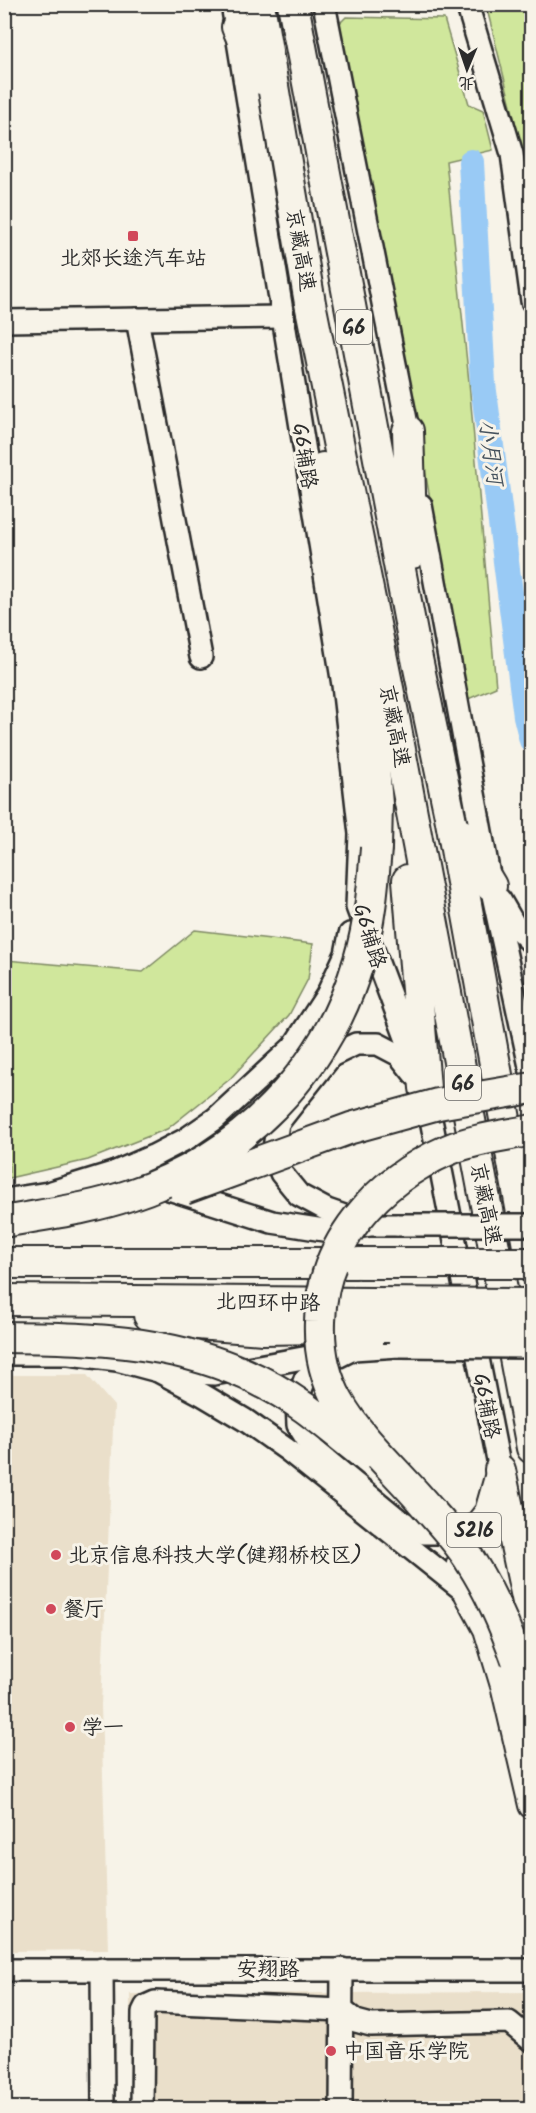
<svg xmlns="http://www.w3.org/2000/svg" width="536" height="2113" font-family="Kalam,'LXGW WenKai TC',sans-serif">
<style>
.built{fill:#eadfca}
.green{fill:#d0e79c;stroke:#7e8964;stroke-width:1.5}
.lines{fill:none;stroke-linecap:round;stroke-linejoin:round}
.river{stroke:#99caf5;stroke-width:26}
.minor-casing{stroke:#2b2b2b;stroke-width:26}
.major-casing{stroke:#2b2b2b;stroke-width:30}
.highway-casing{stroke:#2b2b2b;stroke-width:34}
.minor{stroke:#f7f3e8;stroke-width:21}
.major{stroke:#f7f3e8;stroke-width:26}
.highway{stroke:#f7f3e8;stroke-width:30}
.minor-bridge-casing{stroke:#2b2b2b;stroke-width:26;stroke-linecap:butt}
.highway-bridge-casing{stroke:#2b2b2b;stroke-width:34;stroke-linecap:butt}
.minor-bridge{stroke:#f7f3e8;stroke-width:21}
.highway-bridge{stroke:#f7f3e8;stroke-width:30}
.poi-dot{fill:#d1495b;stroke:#f7f3e8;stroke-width:2}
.labels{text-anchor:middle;stroke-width:6;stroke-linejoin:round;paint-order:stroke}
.shield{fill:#f7f3e8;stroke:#686764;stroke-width:1.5}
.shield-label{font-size:20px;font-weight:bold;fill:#2b2b2b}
.street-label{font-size:21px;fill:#2b2b2b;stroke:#f7f3e8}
.poi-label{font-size:21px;fill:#2b2b2b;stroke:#f7f3e8;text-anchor:start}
.water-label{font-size:22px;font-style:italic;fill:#46535e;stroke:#f7f3e8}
</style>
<rect width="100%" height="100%" fill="#f7f3e8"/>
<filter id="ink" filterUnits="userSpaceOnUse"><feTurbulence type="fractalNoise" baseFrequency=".0167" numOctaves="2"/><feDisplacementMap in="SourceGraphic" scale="12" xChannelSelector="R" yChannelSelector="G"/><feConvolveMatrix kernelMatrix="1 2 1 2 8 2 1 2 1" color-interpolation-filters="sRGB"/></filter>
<g filter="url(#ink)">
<g class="built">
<path d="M4,1375H87L114,1406L101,1705L108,1950L5,1951Z"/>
<path d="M531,1992V2108H130V1994Z"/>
</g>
<g class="green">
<path d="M486,5H531V192L529,178Z"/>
<path d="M346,17L444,19L469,104L483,110L493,150L446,161L469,382L496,687L466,700L410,387L337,26Z"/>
<path d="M195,930L313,944L308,979L289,1015L230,1079L167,1129L88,1160L9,1178L6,960L143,972Z"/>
</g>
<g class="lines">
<path class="river" d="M471,162L483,384L526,716L532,740"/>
<g class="minor-casing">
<g id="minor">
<path d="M232,4L343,685L360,834L357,907L416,1064"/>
<path d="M324,4L411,445"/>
<path d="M467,4L512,154L532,301"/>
<path d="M137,319L201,657"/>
<path d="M4,321L282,317"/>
<path d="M421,505L491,886L532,1076"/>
<path d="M500,900L515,926L532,943"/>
<path d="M426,1094L500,1470"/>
<path d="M116,1172L153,1156L186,1139L215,1119L293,1047L327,995L346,954L350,934"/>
<path d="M4,1200L48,1193L116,1172L272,1222L330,1231L370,1225H398"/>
<path d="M367,1224L327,1210L299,1195L281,1173L274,1148L278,1123L331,1056L356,1044H378L399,1055L415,1075"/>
<path d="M353,1349L323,1364L305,1379L297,1401L298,1425L313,1449L399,1520L424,1533H457"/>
<path d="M4,1354H69L117,1360L158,1371L203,1395L245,1420L289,1451L468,1594"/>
<path d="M164,1371L214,1374L353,1349L399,1346"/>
<path d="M102,1969L103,2108"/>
<path d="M4,1970H532"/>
<path d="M142,2108L143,2012L146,2006L155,2002L342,2010L356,2021L371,2025L509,2022L532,2041"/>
<path d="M341,2108L342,1969"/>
</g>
</g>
<g class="major-casing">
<path id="major" d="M500,1470L488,1512L473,1531L460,1564L468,1594L487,1629L505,1689L532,1805"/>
</g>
<g class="highway-casing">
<g id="highway">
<path d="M259,4L310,303L394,718L532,1448"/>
<path d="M293,4L415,649L450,816L532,1268"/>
<path d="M237,27L261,79"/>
<path d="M408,431L412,553"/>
<path d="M323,468L373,756L377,804L376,848"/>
<path d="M460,834L491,886"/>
<path d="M408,880L425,1088"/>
<path d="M4,1263H356"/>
<path d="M4,1300L372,1303"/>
<path d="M149,1315L197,1324L263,1329L382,1327"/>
<path d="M500,1470L532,1621"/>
<path d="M517,1660L532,1715"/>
</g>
</g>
<use href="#minor" class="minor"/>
<use href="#major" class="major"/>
<use href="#highway" class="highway"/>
<g class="minor-bridge-casing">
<g id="minor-bridge">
<path d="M398,1225H532"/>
<path d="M399,1346L532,1347"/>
</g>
</g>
<g class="highway-bridge-casing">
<g id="highway-bridge">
<path d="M184,1189L351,1128L438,1104L532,1088"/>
<path d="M4,1222C46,1214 89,1209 130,1195C239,1159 327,1072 359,960C370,923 373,886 376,848"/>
<path d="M359,1263H532"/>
<path d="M372,1303L532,1304"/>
<path d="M382,1327H532"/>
<path d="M4,1337C114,1338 212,1342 305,1408C324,1422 343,1438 362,1453"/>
<path d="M517,1660C505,1626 491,1593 471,1562C458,1540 436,1518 419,1498C393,1468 357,1436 338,1401C324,1376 319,1350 320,1322C321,1243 377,1181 448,1150C474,1139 504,1136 532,1130"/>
</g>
</g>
<use href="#minor-bridge" class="minor-bridge"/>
<use href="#highway-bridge" class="highway-bridge"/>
</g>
</g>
<g class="poi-dot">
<rect x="127" y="230" width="12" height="12" rx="3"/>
<circle cx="56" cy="1555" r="6"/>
<circle cx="51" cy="1609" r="6"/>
<circle cx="70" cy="1727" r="6"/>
<circle cx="331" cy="2051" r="6"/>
</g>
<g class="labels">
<g class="shield">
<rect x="336" y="310" width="36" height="34" rx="4.5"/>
<rect x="445" y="1066" width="36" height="34" rx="4.5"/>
<rect x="447" y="1513" width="54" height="34" rx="4.5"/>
</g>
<g class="shield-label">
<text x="354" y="334">G6</text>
<text x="463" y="1090">G6</text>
<text x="474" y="1537">S216</text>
</g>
<g class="street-label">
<text transform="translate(301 250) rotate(80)" y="7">京藏高速</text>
<text transform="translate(305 456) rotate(81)" y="7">G6辅路</text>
<text transform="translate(395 726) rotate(79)" y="7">京藏高速</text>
<text transform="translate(370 936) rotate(73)" y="7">G6辅路</text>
<text transform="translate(486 1204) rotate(79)" y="7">京藏高速</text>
<text transform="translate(268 1302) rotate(1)" y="7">北四环中路</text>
<text transform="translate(487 1406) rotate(79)" y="7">G6辅路</text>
<text x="268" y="1976">安翔路</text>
</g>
<g class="poi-label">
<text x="133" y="265" text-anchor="middle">北郊长途汽车站</text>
<text x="68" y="1562">北京信息科技大学(健翔桥校区)</text>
<text x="63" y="1616">餐厅</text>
<text x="82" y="1734">学一</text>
<text x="343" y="2058">中国音乐学院</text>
</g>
<g class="water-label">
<text transform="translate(492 452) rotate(82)" y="8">小月河</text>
</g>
</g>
<rect width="536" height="2113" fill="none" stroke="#f7f3e8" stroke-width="24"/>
<rect x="12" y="12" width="512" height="2089" fill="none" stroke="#2b2b2b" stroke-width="2" filter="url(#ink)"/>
<g transform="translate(467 69) rotate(182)" stroke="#f7f3e8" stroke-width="4.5" paint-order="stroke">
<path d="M0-4.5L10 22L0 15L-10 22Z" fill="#2b2b2b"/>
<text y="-9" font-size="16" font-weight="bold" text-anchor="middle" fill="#2b2b2b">北</text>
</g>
</svg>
